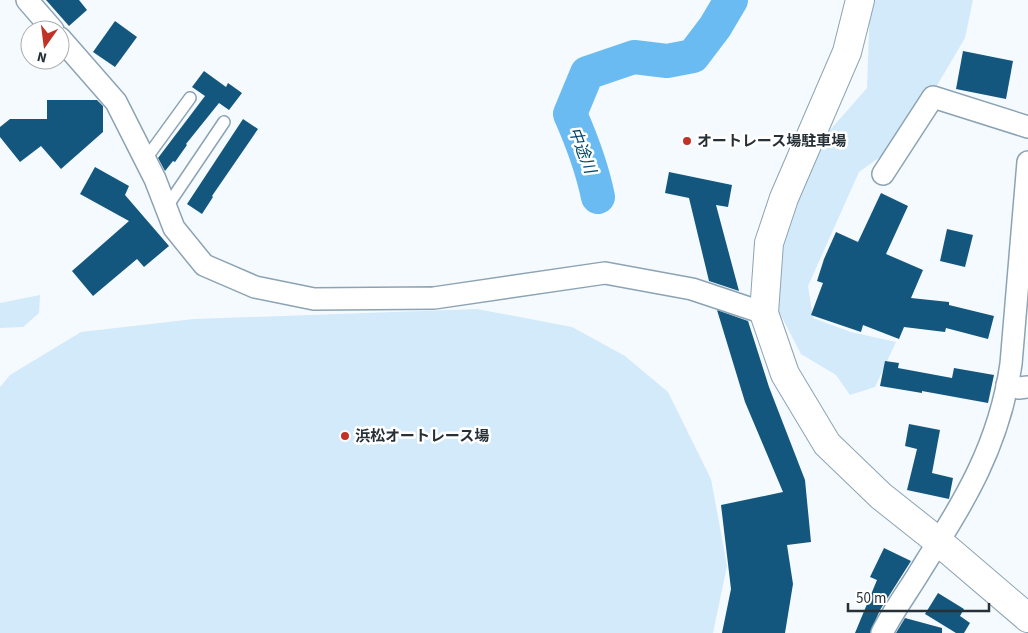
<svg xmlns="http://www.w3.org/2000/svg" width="1028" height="633" font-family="'Source Sans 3','Noto Sans JP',sans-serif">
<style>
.green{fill:#d3eafa}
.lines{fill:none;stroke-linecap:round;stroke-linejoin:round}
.river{stroke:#69bbf1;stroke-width:34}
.building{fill:#13577e}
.lane-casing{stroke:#8ca3b4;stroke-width:14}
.street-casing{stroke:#8ca3b4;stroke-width:24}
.secondary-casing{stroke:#8ca3b4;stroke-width:30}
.lane{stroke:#fff;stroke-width:11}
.street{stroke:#fff;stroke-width:21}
.secondary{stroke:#fff;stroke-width:28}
.poi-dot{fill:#c13327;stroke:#fff;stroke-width:2}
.labels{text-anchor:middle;stroke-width:5;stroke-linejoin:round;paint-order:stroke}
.poi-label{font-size:15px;font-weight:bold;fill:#273037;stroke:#fff;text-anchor:start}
.water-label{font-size:16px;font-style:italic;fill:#004669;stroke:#fff}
</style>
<rect width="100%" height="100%" fill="#f5fafe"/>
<g class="green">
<path d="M870,0H973L965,38L929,99L883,155L859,172L808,286L813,318L851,332L896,342L875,387L850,395L836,375L801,354L775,304L777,241L816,146L867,88Z"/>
<path d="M40,295L39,313L23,327L0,328V303Z"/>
<path d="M477,309L572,327L625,356L668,392L711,479L727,566L713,633H0V387L10,375L81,332L194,319Z"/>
</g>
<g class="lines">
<path class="river" d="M598,197C592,168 582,141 570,114L587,73L634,57L667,61L693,56L715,27L731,0"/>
</g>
<g class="building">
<path d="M46,0H79L87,10L69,26Z"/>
<path d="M115,21L137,37L115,67L93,52Z"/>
<path d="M963,51L1013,61L1006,99L956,89Z"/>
<path d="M204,71L226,87L228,83L242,93L229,110L219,103L186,144L187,145L175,162L173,161L165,171L158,158L205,96L192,87Z"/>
<path d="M47,100H97L103,106V132L61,169L41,146L20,162L0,137V127L10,119H47Z"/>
<path d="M243,119L258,129L212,196L213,197L202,214L187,204Z"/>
<path d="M95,167L129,186L125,195L169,246L144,267L137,259L93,296L72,271L129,221L80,194Z"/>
<path d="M669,172L732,185L728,207L716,205L739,291L709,281L689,198L665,193Z"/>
<path d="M881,193L908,206L886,254L923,270L911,298L949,302V305L994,316L988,339L946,328L945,332L904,327L899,339L863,325L861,332L811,315L823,283L817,281L824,259L836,232L858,242Z"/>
<path d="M947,229L973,235L965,267L940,261Z"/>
<path d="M717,310L748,321L769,387L805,480L811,542L787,545L793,584L785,633H722L731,589L721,505L783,492L745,402Z"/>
<path d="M885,361L899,363L898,368L952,378L954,368L994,375L988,403L922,391V393L880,386Z"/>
<path d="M909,424L940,430L932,473L953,478L949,499L907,490L917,449L905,446Z"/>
<path d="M884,548L911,561L880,610L870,633H855L877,580L870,577Z"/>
<path d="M938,593L964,609L960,616L970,623L964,633H956L925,614Z"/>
<path d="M905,618L942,628V633H896Z"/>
</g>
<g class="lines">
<g class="lane-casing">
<g id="lane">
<path d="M145,160L190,98"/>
<path d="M166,208L224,122"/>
</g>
</g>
<g class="street-casing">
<g id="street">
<path d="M27,0L53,30"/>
<path d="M60,38L116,102L155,179L174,228L204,265L255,287L314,299L434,298L605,273L692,289L764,313"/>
<path d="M883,174L933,97L1028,127"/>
<path d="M1007,385L1019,388L1028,387"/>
<path d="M882,633C893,611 909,590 922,568C965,500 999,446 1011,364L1028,162"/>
</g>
</g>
<g class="secondary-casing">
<path id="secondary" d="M860,0L847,52L784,198L769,243L764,313L785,374L827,444L881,496L939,542L1028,618"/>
</g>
<use href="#lane" class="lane"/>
<use href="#street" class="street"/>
<use href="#secondary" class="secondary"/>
</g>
<g class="poi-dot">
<circle cx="687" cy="141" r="5"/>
<circle cx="345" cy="436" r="5"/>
</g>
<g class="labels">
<g class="poi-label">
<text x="697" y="146">オートレース場駐車場</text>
<text x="355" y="441">浜松オートレース場</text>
</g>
<g class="water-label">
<text transform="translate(583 150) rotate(69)" y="6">中途川</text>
</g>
</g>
<g transform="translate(45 45) rotate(194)"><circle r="24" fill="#ffffff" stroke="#a9acaf"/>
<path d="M0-4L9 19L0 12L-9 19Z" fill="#c13327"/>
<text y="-8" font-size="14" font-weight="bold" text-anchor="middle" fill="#273037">N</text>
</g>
<path d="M848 603v8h141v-8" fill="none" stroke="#273037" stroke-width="2.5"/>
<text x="856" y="603" font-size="15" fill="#273037" stroke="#ffffff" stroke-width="4" paint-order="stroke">50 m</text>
</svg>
